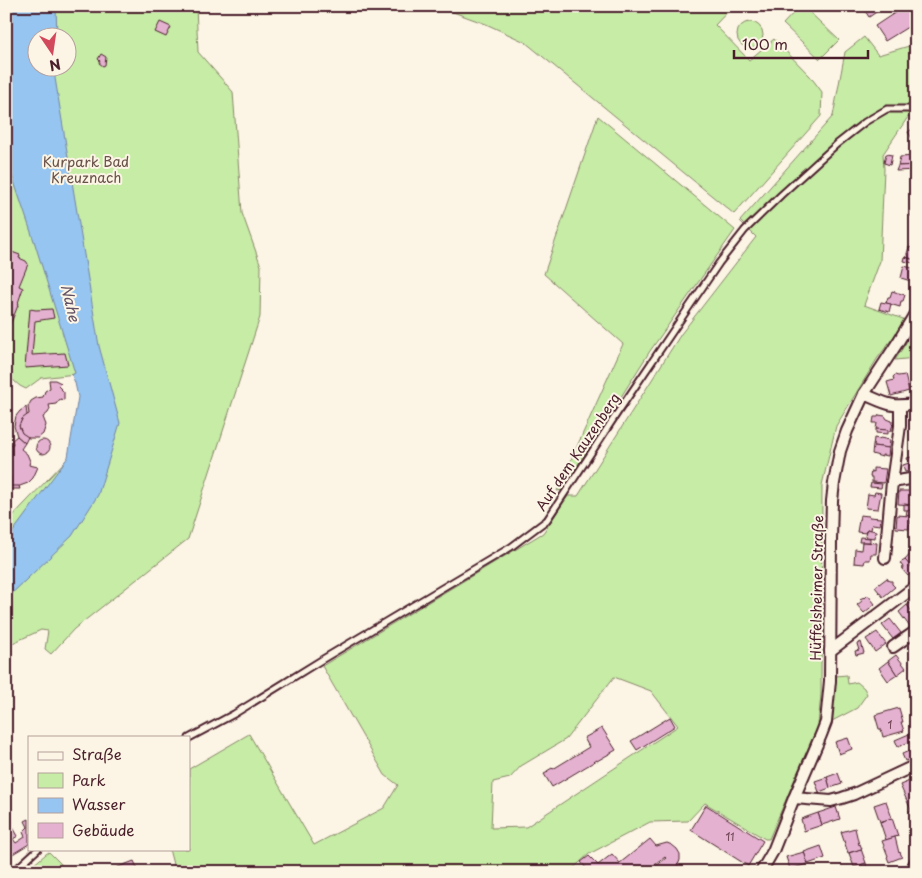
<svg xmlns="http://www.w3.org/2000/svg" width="922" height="878" font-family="'Playpen Sans',sans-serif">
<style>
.green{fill:#c6eca6;stroke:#888668;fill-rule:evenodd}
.water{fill:#95c5f0;stroke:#7783a1}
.building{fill:#e4b2d0;stroke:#4a1f2b}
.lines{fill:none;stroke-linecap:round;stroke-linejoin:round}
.service-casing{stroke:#4a1f2b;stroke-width:9}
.minor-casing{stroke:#4a1f2b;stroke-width:14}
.service{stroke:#fcf5e5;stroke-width:5}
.minor{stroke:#fcf5e5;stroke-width:10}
.labels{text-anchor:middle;stroke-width:4;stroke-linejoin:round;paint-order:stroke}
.number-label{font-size:11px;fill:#704454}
.park-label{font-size:14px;fill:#69524a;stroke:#fcf5e5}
.street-label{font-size:14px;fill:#4a1f2b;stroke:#fcf5e5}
.water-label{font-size:15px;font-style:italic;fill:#605166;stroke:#fcf5e5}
</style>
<rect width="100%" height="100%" fill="#fcf5e5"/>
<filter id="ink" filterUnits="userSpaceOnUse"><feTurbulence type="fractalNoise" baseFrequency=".02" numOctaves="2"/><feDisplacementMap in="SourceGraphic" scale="10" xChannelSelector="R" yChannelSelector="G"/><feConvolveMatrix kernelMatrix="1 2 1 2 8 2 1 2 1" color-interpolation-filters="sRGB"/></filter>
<g filter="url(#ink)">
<g class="green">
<path d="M6,6H196L198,52L233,92L242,213L261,266L260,317L188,539L74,629L51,654L45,649L48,631L41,630L6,646V523L69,457L80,403L75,374L41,378L26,389L20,386L6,374ZM38,38H68V68H38Z"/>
<path d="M440,6H733L715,25L749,60L774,39L810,76L822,92L821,116L734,214L525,42L486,24L442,8Z"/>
<path d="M800,6H803L839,40L820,59L783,24Z"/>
<circle cx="750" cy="35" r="13"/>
<path d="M864,37L878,55L916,44V119L908,117L883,154L884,169L880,261L864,305L906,320L877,359L836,426L822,485L821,695L818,725L769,839H765L705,803L688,821L650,822L589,854L569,872H175L169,849H189V769L249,734L314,845L384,808L398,785L385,775L322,666L543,533L568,496H578L681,334L756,237L740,221L833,116L845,52ZM614,677L651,691L678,726L526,827L491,828L493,782L510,778L521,766L566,739Z"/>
<path d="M598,116L735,230L650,351L562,490L557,491L623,344L544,274Z"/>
<path d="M916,327V358L895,360Z"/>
<path d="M847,675L848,684L857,682L864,688L867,694L857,708L832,721L834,697L835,676Z"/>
<path d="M49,852L69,872H25L46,854Z"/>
</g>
<path class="water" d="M6,6H56L57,37L38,38V68H56L55,78L99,346L120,423L98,495L72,536L6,599V541L68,457L78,397L75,383L72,375L75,373L35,244L6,158Z"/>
<g class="building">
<path d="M862,6H885L869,17Z"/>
<path d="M905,6H916V22L885,41L875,26Z"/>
<path d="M160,22L171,27L166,37L155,32Z"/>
<path d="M101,54L106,57L105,65L103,66L99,63L100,61L98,59Z"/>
<path d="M915,127L916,128V145L908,132Z"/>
<path d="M886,154L892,155L890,165L884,163Z"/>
<path d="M916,156V165L898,166L900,157Z"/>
<path d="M916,165V170L896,171L898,166Z"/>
<path d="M912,198L916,199V216H910Z"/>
<path d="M909,247L916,249V260L906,257Z"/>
<path d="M9,251L20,255L19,258L26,261L28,264L19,286L23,288L18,303H19L6,335V254H8Z"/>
<path d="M905,257L914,260L913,263L904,261Z"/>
<path d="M904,266L916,269L914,282L901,278Z"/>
<path d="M892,291L905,295L903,301H901L900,307L886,303L888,297H890Z"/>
<path d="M881,302L891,304L889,312L879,309Z"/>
<path d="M30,309L36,310L52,309L54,318L35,321L32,355L65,353L68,365L25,368Z"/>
<path d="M895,375L898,376L905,375L909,391L891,396L887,382L894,380L893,377Z"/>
<path d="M49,380H55L61,383L58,386L64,392V400L60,399L56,404L49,405L50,409L48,413L43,417L46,425L43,434L38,438H29L24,436L21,432L19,426L20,423L23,417L29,414L28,407L31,401L36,398L43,397L45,391L50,388Z"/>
<path d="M26,407L27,415L22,419L19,426L22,433L28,437L25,443L17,436L14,426L16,416L20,411Z"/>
<path d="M879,415L885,416L887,419L892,421V424L893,425L892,427L891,431L876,429L877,423H873L874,417H878Z"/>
<path d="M876,429L888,430V434L876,433Z"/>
<path d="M17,436L25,443L21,449L27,454L30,461L29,465L38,467L33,478L28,483L17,487H10L11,477L6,475V446L13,444L12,440Z"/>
<path d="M874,438L879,439L880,438L890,440L889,448L873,446Z"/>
<circle cx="43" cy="447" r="7"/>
<path d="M873,446L889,448L888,456L882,455V457L872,454Z"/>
<path d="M916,456V470L911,471L907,458Z"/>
<path d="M909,463L911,471L905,472L903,465Z"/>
<path d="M873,468L886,469L884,483L872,482V477H870L871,471L873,472Z"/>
<path d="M871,483L882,484L881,488L870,487Z"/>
<path d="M9,486H19L20,489H11L6,496V490Z"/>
<path d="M899,491H915L913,505L898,504Z"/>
<path d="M875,492L881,493L878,509L866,508L868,494L874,495Z"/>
<path d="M6,498L12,502L6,511Z"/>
<path d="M904,504L913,505V510H904Z"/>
<path d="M907,510L916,511V516H906Z"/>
<path d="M860,515L869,516V517L881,518L880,525L872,524L871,530L867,529L866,533L857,532Z"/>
<path d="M897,515L910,516V520L911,523L909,525V529L896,528Z"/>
<path d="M867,529L876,531L875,538L866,537Z"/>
<path d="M860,537L870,538V542H859Z"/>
<path d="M862,542L877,543L876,554H871L870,560H865L864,564L854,563L855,549L861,550Z"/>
<path d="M913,551L916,555V570L915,571L905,560Z"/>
<path d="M905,560L915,571L908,576L902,569L903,567L900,563Z"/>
<path d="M887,578L889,581H892V584L895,587L883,597L875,587Z"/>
<path d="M868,595L875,604L864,613L857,605L862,601L860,599L864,597L865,598Z"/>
<path d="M916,600V618L907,605Z"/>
<path d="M907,605L916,618V623L910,627L899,612Z"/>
<path d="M890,619L901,633L893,639L882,625Z"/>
<path d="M877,632L886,644L875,652L866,639Z"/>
<path d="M861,642L864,653L856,655L855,651L859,650L857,644Z"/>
<path d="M896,655L906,668L897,675L888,661Z"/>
<path d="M888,661L897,675L888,681L879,668Z"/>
<path d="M899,708L903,722H901L904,731L883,737L881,729H879L875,715Z"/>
<path d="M670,717L675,726L637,750L631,741Z"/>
<path d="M602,728L616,750L597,761V760L552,787L544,774L548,772L547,771L552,768L553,769L589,747L584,738Z"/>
<path d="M916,731V739L898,747L895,740Z"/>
<path d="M848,738L852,749L839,754L835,742Z"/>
<path d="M916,748V757L905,761L902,754Z"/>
<path d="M838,773L842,784L830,788L827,777Z"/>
<path d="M916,775V817L912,815L909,811L911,810L900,785L912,780L911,778Z"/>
<path d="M827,777L830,788L819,792L815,781Z"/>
<path d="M886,801L892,818L880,822L874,805Z"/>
<path d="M706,805L763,841L748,866L691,830Z"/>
<path d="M836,807L840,819L822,825L818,813Z"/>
<path d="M818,813L822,825L804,831L801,819Z"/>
<path d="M8,817L12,819L13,822L11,824L18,836L13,839L16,843L25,837L23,832L28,827L25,821L29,819V844L6,858V818Z"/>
<path d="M892,818L898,836L886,840L880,822Z"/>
<path d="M855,828L859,845L860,844L862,849L848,853L841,832Z"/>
<path d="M895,837L899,853L900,852L902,857L889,862L887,857L888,856L882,841Z"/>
<path d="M650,839L656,846L667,843L672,845L677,849L680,854V860L678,865L672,872H649L666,858L665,857L646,872H581L586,868L581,862L589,856L598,865L612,854L620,863Z"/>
<path d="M821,846L825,858L808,864L804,852Z"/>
<path d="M861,849L866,863L854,867L849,853Z"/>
<path d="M804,852L808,864L790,869L786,857Z"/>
<path d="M134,861L139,872H114L113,869Z"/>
<path d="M866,863L868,872H856L854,867Z"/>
</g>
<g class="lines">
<g class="service-casing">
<g id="service">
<path d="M189,738L234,714L323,659L511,547L547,520L618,412L687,310L719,263L745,230L781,195L837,144L865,122L887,109H908L916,111"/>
<path d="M13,872L38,849"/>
</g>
</g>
<g class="minor-casing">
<g id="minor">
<path d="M864,394C885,403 893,409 916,403"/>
<path d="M892,482L916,478"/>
<path d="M885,558L892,482L900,426V406"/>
<path d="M893,647L916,631"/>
<path d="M830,651L916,586"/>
<path d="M794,798L831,801L842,798L854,794L916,765"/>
<path d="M761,872L773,851L794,798L821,735L826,722L830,681L831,541L832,501L834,483L840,451L847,431L864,394L898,342L916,312"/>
<path d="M910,872L916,861"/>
</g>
</g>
<use href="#service" class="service"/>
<use href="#minor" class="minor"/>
</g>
</g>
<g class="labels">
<g class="number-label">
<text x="890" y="729">1</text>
<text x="730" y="841">11</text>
</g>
<g class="park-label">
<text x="86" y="167">Kurpark Bad<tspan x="86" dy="16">Kreuznach</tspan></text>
</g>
<g class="street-label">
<text transform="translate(578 452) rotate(-56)" y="5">Auf dem Kauzenberg</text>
<text transform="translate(817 588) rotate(-89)" y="5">Hüffelsheimer Straße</text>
</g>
<g class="water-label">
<text transform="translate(70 303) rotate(77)" y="5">Nahe</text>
</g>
</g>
<rect width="922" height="878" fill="none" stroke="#fcf5e5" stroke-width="25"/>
<rect x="12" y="12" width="897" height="853" fill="none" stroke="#4a1f2b" stroke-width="2" filter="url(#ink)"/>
<rect x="28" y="736" width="162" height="115" fill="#fcf5e5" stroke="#b59f9b"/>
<rect x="38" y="752" width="25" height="8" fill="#fcf5e5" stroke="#b59f9b"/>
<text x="72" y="760" font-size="15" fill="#4a1f2b">Straße</text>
<rect x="38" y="773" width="25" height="15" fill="#c6eca6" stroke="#b59f9b"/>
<text x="72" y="786" font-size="15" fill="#4a1f2b">Park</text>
<rect x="38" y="798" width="25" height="15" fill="#95c5f0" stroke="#b59f9b"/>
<text x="72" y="810" font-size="15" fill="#4a1f2b">Wasser</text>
<rect x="38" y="823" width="25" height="15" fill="#e4b2d0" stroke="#b59f9b"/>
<text x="72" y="836" font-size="15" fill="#4a1f2b">Gebäude</text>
<g transform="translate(52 52) rotate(167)"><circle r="24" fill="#fcf5e5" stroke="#b59f9b"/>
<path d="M0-4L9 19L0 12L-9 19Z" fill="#d1495b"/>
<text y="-8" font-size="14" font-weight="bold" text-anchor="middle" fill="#4a1f2b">N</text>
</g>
<path d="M734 50v8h134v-8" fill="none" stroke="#4a1f2b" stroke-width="2.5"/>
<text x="742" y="50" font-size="15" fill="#4a1f2b" stroke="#fcf5e5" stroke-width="4" paint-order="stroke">100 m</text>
</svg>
